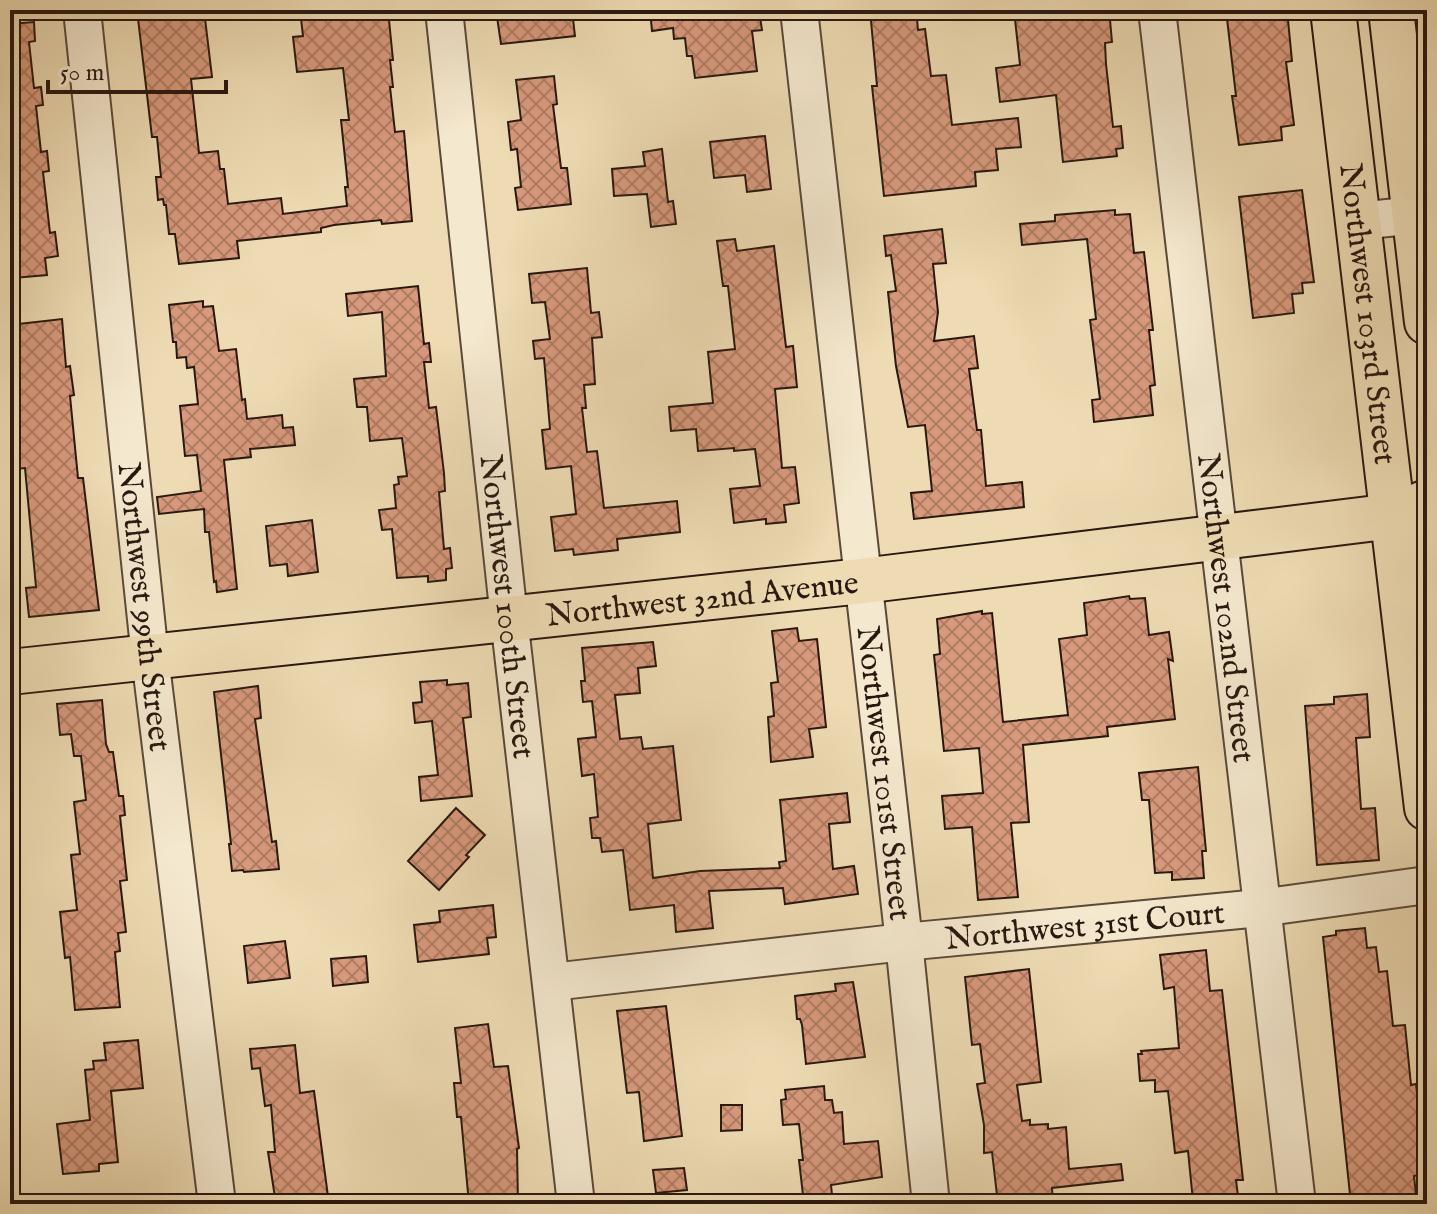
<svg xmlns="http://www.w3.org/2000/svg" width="1437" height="1214" font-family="'IM FELL English',serif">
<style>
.building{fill:url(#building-cross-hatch);stroke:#291810;stroke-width:2}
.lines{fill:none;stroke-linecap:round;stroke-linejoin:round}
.minor-casing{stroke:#5a4939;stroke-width:40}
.major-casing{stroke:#291810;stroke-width:48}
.minor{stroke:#f4e8ce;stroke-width:36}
.major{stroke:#eedbb3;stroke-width:44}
.labels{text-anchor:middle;stroke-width:7;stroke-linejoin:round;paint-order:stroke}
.street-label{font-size:32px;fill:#291810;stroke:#f4e8ce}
</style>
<defs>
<pattern id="building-cross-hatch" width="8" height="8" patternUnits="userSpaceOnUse" patternTransform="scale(2)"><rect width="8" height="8" fill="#d8997c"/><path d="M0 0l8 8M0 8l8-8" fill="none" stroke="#af7c64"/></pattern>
</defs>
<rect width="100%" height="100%" fill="#eedbb3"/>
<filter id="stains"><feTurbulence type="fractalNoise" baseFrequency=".0025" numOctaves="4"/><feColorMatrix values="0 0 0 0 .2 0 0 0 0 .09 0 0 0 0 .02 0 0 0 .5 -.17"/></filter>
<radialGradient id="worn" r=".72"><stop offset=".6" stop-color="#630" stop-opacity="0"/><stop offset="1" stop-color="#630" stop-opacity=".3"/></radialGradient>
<g class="building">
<path d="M137,10H204L212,77L191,79L199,153L218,151L220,169H224L228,204L281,198L283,214L347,206L345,187H348L341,120H349L343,68L297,72L293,37L303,36L300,10H388L393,60H390L393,87H390L395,132L404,131L412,221L382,224L381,220L334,225L321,228V232L237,241L239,258L179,264L175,234H169L166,205H164L163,199L158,200L156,177H161L157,137H152Z"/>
<path d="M572,10L575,36L501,44L497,17Z"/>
<path d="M650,10H759L762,30L752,31L757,71L695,78L692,56H687L685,38L674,39L673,28L652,31Z"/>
<path d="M870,10H910L911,20L917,19L918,30L925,29L931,76L946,75L952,125L1018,118L1021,147L996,149L998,170L975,172L976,186L884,196L872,86H877Z"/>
<path d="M1014,10H1101L1102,20H1110L1112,42L1105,43L1106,64L1113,127L1121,126L1123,148L1116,149L1117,156L1063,162L1056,95L1000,102L996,68L1020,65Z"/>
<path d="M1226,10H1287L1292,61L1286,62L1294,125L1281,127L1282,140L1239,145L1232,96H1236Z"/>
<path d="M34,22L35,41L29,42L34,88L41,87L43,105L36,106L41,152L47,151L49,171L43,172L50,233L55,232L58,256L45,258L47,275L14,278L10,244V24Z"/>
<path d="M554,76L557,104L553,105L561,168H567L571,204L518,210L515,188L521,187L517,149L511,150L508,122L521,120L516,80Z"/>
<path d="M765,136L771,189L747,192L745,175L714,178L710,142Z"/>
<path d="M662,149L668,202L673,201L676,224L651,227L647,194L614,196L612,169L645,166L643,152Z"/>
<path d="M1302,190L1314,282L1302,283L1303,293L1292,294L1294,313L1253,318L1239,197Z"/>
<path d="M1115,210V215L1130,214L1134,253L1144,252L1153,330H1149L1155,385L1150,386L1153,415L1094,422L1092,400L1100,399L1090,320L1096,319L1087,239L1022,245L1020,224L1055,221V215Z"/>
<path d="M942,229L946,263L933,264L938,312L934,341L974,336L978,368L969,369L977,430H981L986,486L1022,482L1024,507L914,519L911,493L932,491L925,425L908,427L896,366L888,292L896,291L891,255L886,256L884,236Z"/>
<path d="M735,239L737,251L774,246L786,347L793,346L797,387L775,389L782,468L795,467L799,503L784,505L786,522L766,524V519L734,523L730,489L760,486L755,449L734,451V448L698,451L696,429L671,431L669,407L713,403L708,352L735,349L728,286H723L717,241Z"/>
<path d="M587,268L591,313L599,312L602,337L592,338L595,384L584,385L586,408H582L587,452L597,451L604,508L677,501L680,532L617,539L618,550L574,555L573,549L555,551L551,517L576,514L571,466L546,469L542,430L550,429L544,358L535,359L533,341L550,339L545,302L532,303L529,274Z"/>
<path d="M418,286L424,344L429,343L431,362H424L429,408L436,407L444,473L445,491L439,492L444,549L450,548L452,568L446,569V580L428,582V576L397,578L392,529L382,530L379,510L396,508L394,485L399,484L398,477L407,476L402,438L370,441L367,407H357L354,379L386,376L382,312L348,316L346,294Z"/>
<path d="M203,301V307L213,306L219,351L236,349L242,400L245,399L247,419L282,415L283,428L293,427L295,445L250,449L251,457L224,460L237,589L217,592L216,581L214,582L209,532H205L204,509L159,514L157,497L201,491L197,455L185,456L180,406L198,404L194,367L187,368L186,357L177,358L176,342H173L169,305Z"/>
<path d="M62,319L66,367L70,366L74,395L70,396L78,478H83L99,610L29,617L26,588L36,587L25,468L15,469L11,431L19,430L10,373V325Z"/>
<path d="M312,520L318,572L288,576L287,564L270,566L266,526Z"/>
<path d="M1129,596L1130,599L1145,598L1149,635L1169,632L1173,661L1168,659L1175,719L1107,727L1108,736L1023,745L1029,822L1011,823L1018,897L978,900L972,827L945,829L942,796L983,793L979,748L944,751L934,655L940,654L937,619L982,611V614L992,613L1003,722L1068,715L1059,639L1087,635L1084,603Z"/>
<path d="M797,628L799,641L817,639L826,727L809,729L813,757L771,762L768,717L774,716L771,683L778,682L772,631Z"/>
<path d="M653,642L656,666L638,668L640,693L615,695L620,739L641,737L643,749L673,746L681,820L648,824L653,878L700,871L780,868L779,862L786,861L780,800L847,793L850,822L829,824L833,869L854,866L858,894L785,904L783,888L709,891L713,928L676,932L674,905L630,910L623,850L602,852L600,838H592L590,818L598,817L594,774L582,776L578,739L596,737L592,701L583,702L581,681H585L582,648Z"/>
<path d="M447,680V685L468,683L471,717L463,718L472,796L421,801L419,777L438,775L432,721L415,723L413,703L422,702L420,682Z"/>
<path d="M258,686L261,718L255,719L272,842L276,841L279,869L244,872L243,870L232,871L229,844H231L214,692Z"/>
<path d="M1367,694L1370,737L1356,738L1361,809L1375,808L1379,860L1317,865L1305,706L1334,704V697Z"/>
<path d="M102,700L106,744L109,752H113L119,796H123L125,815L120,816L127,880L120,881L126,932L118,933L120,951L115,952L120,1007L75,1010L70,957L65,958L60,912L77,910L71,855L80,854L74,802L86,800L81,756H74L71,734L60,735L57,704Z"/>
<path d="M1198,767L1206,851H1202L1204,878L1172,880V872L1155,873L1149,800H1142L1139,773Z"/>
<path d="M456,808L485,835L466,855L469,857L439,890L408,861Z"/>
<path d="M493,905L496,937L487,938L489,954L418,962L414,925L440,922L439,911Z"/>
<path d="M1365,928L1367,948L1376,947L1379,972L1387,971L1393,1026L1405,1025L1411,1085L1416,1084L1422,1137L1427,1136V1174L1414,1176L1417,1204H1351L1323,937L1336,935V931Z"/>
<path d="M285,941L290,978L248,983L244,946Z"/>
<path d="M1206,950L1210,991L1222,990L1243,1180H1236L1238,1196L1193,1201L1188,1151L1175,1153L1168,1091L1155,1092V1080L1140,1081L1138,1054H1142L1141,1051L1179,1048L1174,987L1164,989L1160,955Z"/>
<path d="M366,956L368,982L333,986L331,959Z"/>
<path d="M1029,969L1041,1082L1017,1085L1022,1121L1030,1120V1125L1048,1124V1129L1066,1127L1069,1169L1121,1164L1123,1180L1052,1188L1053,1204H998L992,1152L984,1153V1125L977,1084L985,1083L980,1044L972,1045L965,977Z"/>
<path d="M853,982L865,1057L806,1064L802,1025L800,1019H797L795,996L836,991L835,984Z"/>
<path d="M666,1006L682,1136L644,1141L639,1092L627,1093L617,1011Z"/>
<path d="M488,1024L494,1067L508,1066L519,1148L517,1149L518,1204H469L461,1117H457L454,1083H461L455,1028Z"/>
<path d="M138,1040L143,1088L111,1091L118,1162L99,1164V1171L63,1174L57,1124L90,1120L85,1070L94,1069L93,1061L106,1060L104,1043Z"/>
<path d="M295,1045L300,1093L314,1091L329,1204H276L268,1152H275L271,1105L265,1106L260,1068L252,1069L250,1049Z"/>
<path d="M824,1086L825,1100H832L834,1113L842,1112L844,1144L878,1141L882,1177L831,1185L833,1204H804L799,1160H803L799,1124L783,1125L781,1100L786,1099L785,1090Z"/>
<path d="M721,1105H742V1130L721,1131Z"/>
<path d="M684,1168L687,1190L656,1193L653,1170Z"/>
</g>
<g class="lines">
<g class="minor-casing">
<g id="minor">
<path id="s1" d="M82,10L150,657L217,1204"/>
<path id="s2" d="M444,10L509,618L576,1204"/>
<path id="s3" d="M799,10L904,942L931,1204"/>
<path id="s4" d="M1157,10L1297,1204"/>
<path d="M1358,221L1427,214"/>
<path id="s5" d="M552,982L904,942L1260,908L1427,885"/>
</g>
</g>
<g class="major-casing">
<g id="major">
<path id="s6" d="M1333,10L1427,808"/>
<path d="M1391,10L1427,322"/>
<path id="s7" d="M10,672L862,581L1393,516L1427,502"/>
</g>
</g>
<use href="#minor" class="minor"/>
<use href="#major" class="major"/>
</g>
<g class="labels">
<g class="street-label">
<text dy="11" stroke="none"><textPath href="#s6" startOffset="306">Northwest 103rd Street</textPath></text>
<text dy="11" stroke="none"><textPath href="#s7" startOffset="696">Northwest 32nd Avenue</textPath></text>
<text dy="11" stroke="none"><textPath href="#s1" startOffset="600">Northwest 99th Street</textPath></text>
<text dy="11" stroke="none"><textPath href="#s2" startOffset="600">Northwest 100th Street</textPath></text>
<text dy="11" stroke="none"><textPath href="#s4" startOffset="602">Northwest 102nd Street</textPath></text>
<text dy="11" stroke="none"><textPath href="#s3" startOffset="768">Northwest 101st Street</textPath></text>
<text dy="11" stroke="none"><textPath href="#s5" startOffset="536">Northwest 31st Court</textPath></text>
</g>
</g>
<rect width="1437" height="1214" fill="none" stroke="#eedbb3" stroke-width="40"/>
<rect x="12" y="12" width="1413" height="1190" fill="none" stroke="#291810" stroke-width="4"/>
<rect x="20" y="20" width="1397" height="1174" fill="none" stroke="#291810" stroke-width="2"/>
<path d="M48 80v12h178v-12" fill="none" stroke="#291810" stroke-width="4"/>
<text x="60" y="80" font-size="24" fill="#291810" stroke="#f4e8ce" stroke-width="6" paint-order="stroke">50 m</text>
<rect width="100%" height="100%" filter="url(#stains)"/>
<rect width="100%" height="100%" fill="url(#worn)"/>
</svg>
